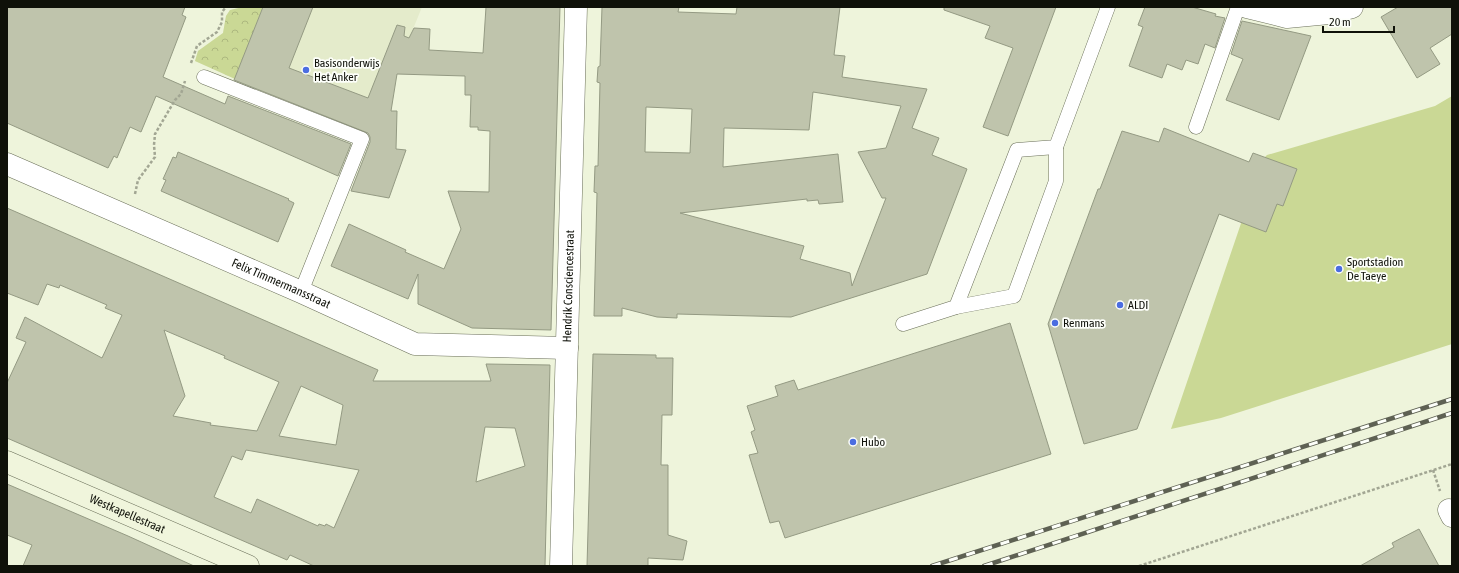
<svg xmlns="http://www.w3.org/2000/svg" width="1459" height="573" font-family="'Asap Condensed',sans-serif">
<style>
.built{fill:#e4ebcb}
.park{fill:url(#park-crowns)}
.pitch{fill:#cad895}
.building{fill:#bfc4ac;stroke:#949a83;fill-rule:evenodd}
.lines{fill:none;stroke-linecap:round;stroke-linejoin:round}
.lane-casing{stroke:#6a6f59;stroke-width:15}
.street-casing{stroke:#6a6f59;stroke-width:23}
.secondary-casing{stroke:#6a6f59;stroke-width:23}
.path{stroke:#a2a693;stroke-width:2.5;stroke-dasharray:3 2;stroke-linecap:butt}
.lane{stroke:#fff;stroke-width:14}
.street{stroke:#fff;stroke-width:22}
.secondary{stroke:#f0f5dc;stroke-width:22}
.rail-casing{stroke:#5e6153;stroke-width:4.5}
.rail{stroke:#fdfffa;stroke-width:3;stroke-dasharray:9;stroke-linecap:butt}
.poi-dot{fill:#4b6de1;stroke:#fdfffa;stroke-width:1.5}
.labels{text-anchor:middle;stroke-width:3.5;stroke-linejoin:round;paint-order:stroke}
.poi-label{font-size:12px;fill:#0f1109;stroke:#fdfffa;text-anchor:start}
.street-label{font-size:12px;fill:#0f1109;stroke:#fdfffa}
</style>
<defs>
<pattern id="park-crowns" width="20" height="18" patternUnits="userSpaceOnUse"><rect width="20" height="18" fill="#cad895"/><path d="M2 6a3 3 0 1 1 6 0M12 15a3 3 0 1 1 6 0" fill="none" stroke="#acb87f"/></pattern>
</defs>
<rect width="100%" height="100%" fill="#eef4db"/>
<path class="built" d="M243,7H422L371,132L195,61L198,51L223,33L226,16L230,10Z"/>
<path class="park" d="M243,7H263L235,79L195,61L198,51L223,33L226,16L230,10Z"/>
<path class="pitch" d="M1452,96V344L1221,418L1171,429L1251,194L1265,157L1267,155L1435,106Z"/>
<g class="building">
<path d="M7,7H185L182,15L186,17L163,77L225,104L228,96L351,144L338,176L156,96L141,132L130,127L117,158L114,156L108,168L7,123Z"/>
<path d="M263,7H313L289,68L368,98L397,25L405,27L404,36L409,38L414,28L430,29L429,50L483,53L486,7H560L551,330L472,328L418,304V274L408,299L331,266L349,224L406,250L405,252L444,269L461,229L448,191L489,192L490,131L478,130V127H470L471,95H465V76L397,74L391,111H397L396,149L406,150L389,198L351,191L370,142V137L368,133L234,80Z"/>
<path d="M602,7H679L678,12L736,14L737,7H840L834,55L845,56L842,77L927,89L912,128L939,138L932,155L967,169L927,274L791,317L677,314V318L657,317L622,308V316H594L597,193L594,192L595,166H598L600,83L597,82L598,67L600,66ZM813,92L901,106L886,148L858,152L882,198H886L852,286L850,273L800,259L804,246L680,213L807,199V201L818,200L819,204L843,202L838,154L723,167L724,128L809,130ZM646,107L692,109L690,153L645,152Z"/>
<path d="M944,7H1056L1008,136L983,127L1013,48L985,38L990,26L944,10Z"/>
<path d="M1145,7H1192L1216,14L1215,16L1225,18L1215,48L1205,44L1198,64L1186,60L1182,70L1167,64L1162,78L1129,66L1143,27L1138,25Z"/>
<path d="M1398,7H1452V34L1430,48L1440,64L1417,78L1381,17Z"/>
<path d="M1242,21L1311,36L1279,120L1226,100L1243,59L1231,54Z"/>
<path d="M1164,128L1249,162L1253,153L1297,169L1283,206L1277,204L1266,232L1219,214L1137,429L1084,444L1048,324L1098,189H1100L1122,131L1159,142Z"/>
<path d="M178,152L289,199L288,200L294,203L278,242L161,191L166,180L163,179L173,157L176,158Z"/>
<path d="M7,208L378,370L373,381H491L486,364L550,365L545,566H314L290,555L287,560L7,438V383L26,342L16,338L25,317L102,358L122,315L105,308L107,305L60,285L59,288L47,284L38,305L7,293ZM164,330L225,356L224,358L279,382L257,431L210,425L211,423L173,416L185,396ZM301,386L343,405L336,445L279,436ZM485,427L515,428L525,466L476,482ZM246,450L359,470L334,528L326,524L325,526L319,524L318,526L257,499L251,513L214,497L232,456L242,460Z"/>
<path d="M1010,323L1051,454L785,538L779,521L770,523L749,455L758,453L751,432L755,430L747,406L778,396L775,386L794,380L798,390Z"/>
<path d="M593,354L656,355V358H673L672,415H662L661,465H668V535L687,541L683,560L648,558V566H587Z"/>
<path d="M7,484L128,536L194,566H23L32,545L7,535Z"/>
<path d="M1419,529L1439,566H1360L1394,547L1392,543Z"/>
</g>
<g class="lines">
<g class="lane-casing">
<g id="lane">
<path d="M204,77L362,139L301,292"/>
<path d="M1196,127L1238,7"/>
<path d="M956,307L1014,296L1056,181V147"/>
<path d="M903,324L956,307L1017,150L1056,147L1108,7"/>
</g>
</g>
<g class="street-casing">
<g id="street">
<path d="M1247,7L1287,17L1329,13L1352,7"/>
<path id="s1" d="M7,164L301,292L415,344L567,348"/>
<path d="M1449,510L1452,516"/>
<path id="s2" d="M561,566L576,7"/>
</g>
</g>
<g class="secondary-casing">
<g id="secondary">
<path id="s3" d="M7,462L248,566"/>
</g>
</g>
<g class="path">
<path d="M191,63L197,46L217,32L222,22V12L226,7"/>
<path d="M135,194L138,180L155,157L154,145L155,134L175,100L181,94L185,81"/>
<path d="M1433,470L1440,491"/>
<path d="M1139,566L1452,464"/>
</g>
<use href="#lane" class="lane"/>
<use href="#street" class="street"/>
<use href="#secondary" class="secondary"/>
<g class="rail-casing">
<g id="rail">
<path d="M932,566L1452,399"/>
<path d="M984,566L1452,413"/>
</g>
</g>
<use href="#rail" class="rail"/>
</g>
<g class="poi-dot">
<circle cx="306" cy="70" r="4"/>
<circle cx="1339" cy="269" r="4"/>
<circle cx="1120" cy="305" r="4"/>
<circle cx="1055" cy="323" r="4"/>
<circle cx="853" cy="442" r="4"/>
</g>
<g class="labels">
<g class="poi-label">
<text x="314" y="67">Basisonderwijs<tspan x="314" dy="14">Het Anker</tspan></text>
<text x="1347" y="266">Sportstadion<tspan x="1347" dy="14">De Taeye</tspan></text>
<text x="1128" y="309">ALDI</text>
<text x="1063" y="327">Renmans</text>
<text x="861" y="446">Hubo</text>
</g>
<g class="street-label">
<text dy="4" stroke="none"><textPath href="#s1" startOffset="299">Felix Timmermansstraat</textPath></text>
<text dy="4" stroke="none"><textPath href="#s2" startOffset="280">Hendrik Consciencestraat</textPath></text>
<text dy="4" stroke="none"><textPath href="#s3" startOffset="131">Westkapellestraat</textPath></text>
</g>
</g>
<rect width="1459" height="573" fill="none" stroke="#0f1109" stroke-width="16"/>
<path d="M1323 26v6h71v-6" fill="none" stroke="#0f1109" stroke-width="2"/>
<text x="1329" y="26" font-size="12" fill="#0f1109" stroke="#fdfffa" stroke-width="3" paint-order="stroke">20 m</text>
</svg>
